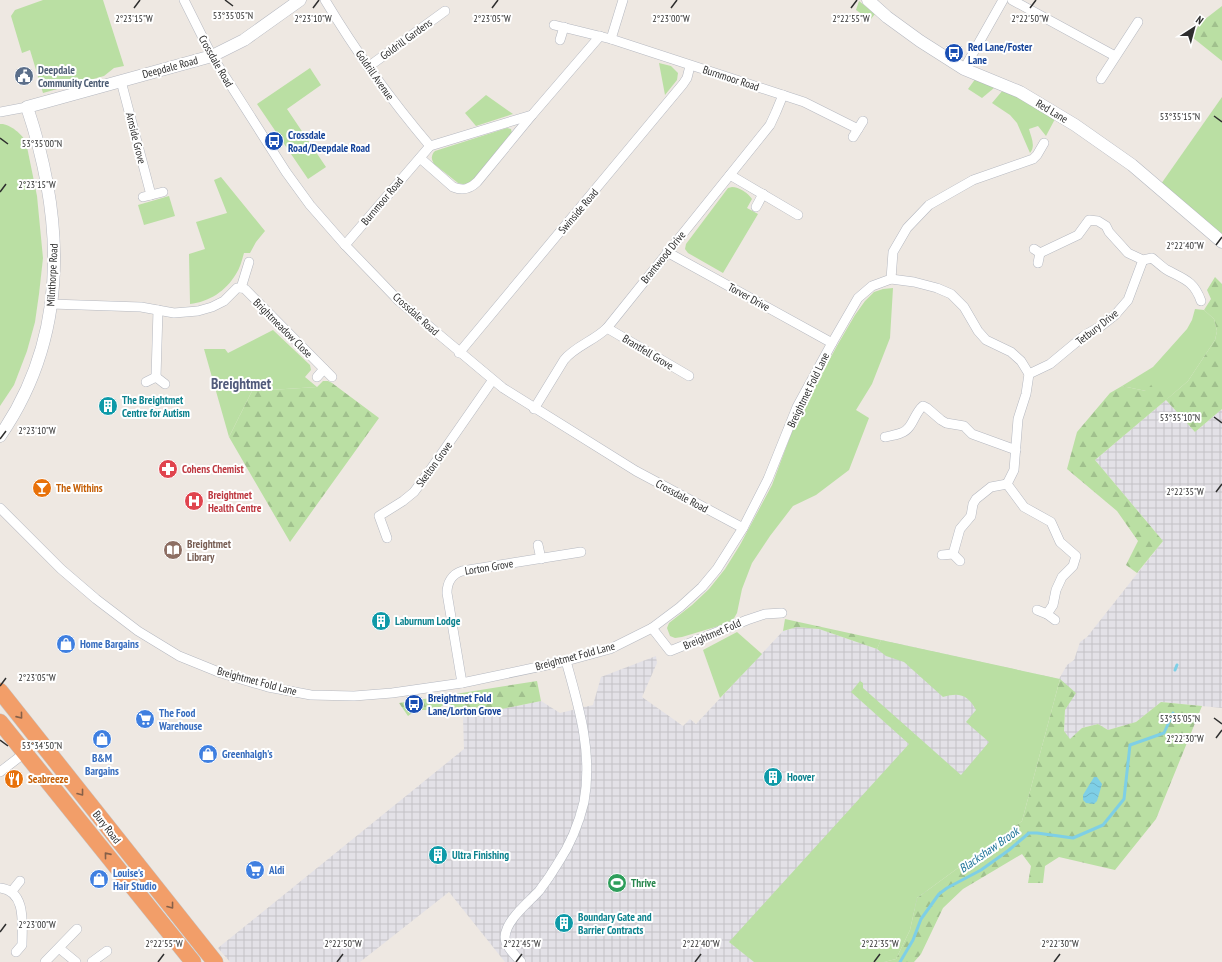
<svg xmlns="http://www.w3.org/2000/svg" width="1222" height="962" font-family="'PT Sans Narrow',sans-serif">
<style>
.industrial{fill:url(#industrial-grid)}
.grass{fill:#badfa3}
.forest{fill:url(#forest-firs)}
.water{fill:url(#water-waves)}
.lines{fill:none;stroke-linecap:round;stroke-linejoin:round}
.stream{stroke:#7ecfe6;stroke-width:3}
.street-casing{stroke:#b5b8c0;stroke-width:10}
.secondary-casing{stroke:#b5b8c0;stroke-width:13}
.highway-casing{stroke:#c4c4c4;stroke-width:17}
.street{stroke:#fff;stroke-width:9}
.secondary{stroke:#fff;stroke-width:12}
.highway{stroke:#f29e69;stroke-width:16}
.oneway{stroke:#866049}
.ticks{fill:none;stroke:#2e2e2e;stroke-width:1.5}
.labels{text-anchor:middle;stroke-width:4;stroke-linejoin:round;paint-order:stroke}
.street-label{font-size:11px;fill:#2e2e2e;stroke:#fff}
.transit-label{font-size:11px;font-weight:bold;fill:#164399;stroke:#fff;text-anchor:start}
.service-label{font-size:11px;font-weight:bold;fill:#4e5e75;stroke:#fff;text-anchor:start}
.culture-label{font-size:11px;font-weight:bold;fill:#0d838f;stroke:#fff;text-anchor:start}
.health-label{font-size:11px;font-weight:bold;fill:#be3a42;stroke:#fff;text-anchor:start}
.food-label{font-size:11px;font-weight:bold;fill:#c56008;stroke:#fff;text-anchor:start}
.education-label{font-size:11px;font-weight:bold;fill:#785e54;stroke:#fff;text-anchor:start}
.shop-label{font-size:11px;font-weight:bold;fill:#366cbe;stroke:#fff;text-anchor:start}
.leisure-label{font-size:11px;font-weight:bold;fill:#27864d;stroke:#fff;text-anchor:start}
.water-label{font-size:12px;font-style:italic;fill:#197096;stroke:#fff}
.district-label{font-size:15px;font-weight:bold;fill:#515a7b;stroke:#fff}
.ticks-label{font-size:10px;text-anchor:middle;fill:#2e2e2e;stroke:#fff;stroke-width:4;stroke-linejoin:round;paint-order:stroke}
</style>
<defs>
<pattern id="industrial-grid" width="8" height="8" patternUnits="userSpaceOnUse"><rect width="8" height="8" fill="#e3e1e7"/><path d="M0 4h8M4 0v8" fill="none" stroke="#c3c1c6"/></pattern>
<pattern id="forest-firs" width="22" height="20" patternUnits="userSpaceOnUse"><rect width="22" height="20" fill="#badfa3"/><path d="M5 1l3.5 6h-7zM16 11l3.5 6h-7z" fill="#a0c08d"/></pattern>
<pattern id="water-waves" width="16" height="10" patternUnits="userSpaceOnUse"><rect width="16" height="10" fill="#7ecfe6"/><path d="M0 5q4-4 8 0t8 0" fill="none" stroke="#6db2c6"/></pattern>
</defs>
<rect width="100%" height="100%" fill="#eee8e2"/>
<path class="industrial" d="M1166,400L1195,432L1222,409V708L1161,702L1136,722L1108,730L1098,724L1082,728L1070,740L1064,731L1065,710L1075,693L1059,679L884,962H505L449,892L360,962H230L218,948L464,749L463,717L541,701L560,713L593,705L601,677L656,656L657,663L642,697L683,726L690,719L696,724L783,631L797,627L819,629L877,649L881,640L1059,679L1067,665L1074,660L1080,642L1087,637L1163,541L1095,460Z"/>
<g class="grass">
<path d="M43,0H103L124,66L114,68L104,76L43,93L30,50L22,53L11,16L15,10Z"/>
<path d="M859,1L875,14L870,20L856,10Z"/>
<path d="M659,63L671,66L678,73L677,80L665,95Z"/>
<path d="M310,68L321,85L287,109L326,167L308,179L257,104Z"/>
<path d="M976,78L994,85V88L982,98L968,89Z"/>
<path d="M1003,90L1021,99L1055,119L1046,136L1038,126L1029,129C1031,137 1036,146 1030,153L1017,123L1010,115L992,103Z"/>
<path d="M486,95L513,114L476,126L465,113Z"/>
<path d="M1222,97V235L1161,184Z"/>
<path d="M0,124C9,123 22,134 26,142L37,196L43,258L39,294L35,322L27,351L14,385L0,406Z"/>
<path d="M507,128L511,129L512,133L472,181C468,184 463,185 458,183L434,164C431,159 431,155 435,151Z"/>
<path d="M221,177L265,231L256,242L250,253H244C242,260 240,268 236,274C226,291 209,302 190,304L189,254L205,249L196,222L227,213L214,180Z"/>
<path d="M732,187C739,187 748,193 752,199L747,208L758,214L723,273L688,253L685,249L686,244L728,188Z"/>
<path d="M169,196L175,216L144,225L138,205Z"/>
<path d="M893,288L890,338L872,384L856,410L869,418L849,470L816,495L793,506L770,536L752,563L742,589L737,613L733,620L722,625L682,637L675,638L670,636L667,628L669,623L692,605L709,589L725,569L740,545L772,485L796,421L838,344L855,315L865,301L874,292L883,289Z"/>
<path d="M1195,309L1204,310L1214,319L1217,331L1215,340L1188,381L1166,400L1146,391L1122,386L1153,367L1187,329L1192,320Z"/>
<path d="M273,330L310,365L311,370L305,377L317,387L252,391L229,437L204,349H225L228,353Z"/>
<path d="M737,632L762,654L720,698L703,650Z"/>
<path d="M881,640L1060,679L1022,821L917,898L910,930L896,959L884,962H754L729,942L909,744L851,692L860,681L863,683V688L961,775L989,742L966,722L976,710C968,695 960,692 943,697L904,662L886,656L877,649Z"/>
</g>
<g class="forest">
<path d="M1222,6V61L1192,37L1200,23Z"/>
<path d="M1215,277L1222,284V409L1195,432L1166,400L1095,460L1163,541L1137,573L1126,565L1138,541L1117,511L1067,469L1077,432L1110,393L1122,386L1146,391L1156,379L1172,391L1167,399L1188,381L1215,340L1217,331L1214,319L1204,310L1211,299L1207,290Z"/>
<path d="M323,381H328L332,383L379,418L290,542L229,437L252,391L317,387Z"/>
<path d="M785,619L881,640L877,649L819,629L797,627L783,631Z"/>
<path d="M1060,679L1076,693L1065,710L1064,731L1070,739L1082,728L1098,724L1108,730L1136,722L1161,702L1202,706L1156,819L1115,870L1059,857L1045,866L1043,883H1028L1031,866L1022,854L963,889L943,908L921,954L914,962H884L896,959L910,930L917,898L1022,821Z"/>
<path d="M537,681L541,701L463,717L446,703L436,710H416L408,716L399,703Z"/>
</g>
<path class="water" d="M1094,777H1097L1102,784L1097,801L1094,804L1086,803L1083,800V795Z"/>
<g class="lines">
<g class="stream">
<path d="M1175,670L1177,665"/>
<path d="M900,962L913,940L921,919L939,894L947,888L981,870L1009,850L1029,833H1037L1073,838L1103,825L1124,799L1130,745L1164,733L1173,713"/>
</g>
<g class="street-casing">
<g id="street">
<path d="M184,0L212,56L286,172L310,205L345,245L399,301L503,388L636,471L743,528"/>
<path d="M325,0C356,52 391,100 430,146"/>
<path d="M1012,0L1115,56"/>
<path d="M554,25L611,39L804,102L858,129"/>
<path d="M611,39L623,0"/>
<path d="M560,40L564,27"/>
<path d="M368,67L445,11"/>
<path d="M964,69L1003,0"/>
<path d="M1101,79L1138,22"/>
<path d="M121,81L151,195"/>
<path d="M0,112L27,107"/>
<path d="M853,137L863,121"/>
<path d="M420,158L453,187C463,191 470,189 477,182L532,115L600,36"/>
<path d="M730,175L798,215"/>
<path d="M143,197L163,192"/>
<path d="M756,207L763,194"/>
<path d="M345,245L430,146L532,115"/>
<path d="M1034,249L1040,253L1038,263"/>
<path d="M667,252L832,343"/>
<path d="M1040,253L1078,235L1089,220L1098,221L1106,226L1109,232L1128,253L1143,260L1152,258C1157,262 1162,267 1167,270C1184,279 1194,281 1201,301"/>
<path d="M891,279L893,252L907,228L929,205L973,180L1033,159L1037,155L1044,143"/>
<path d="M241,288L245,289L332,377"/>
<path d="M51,304L141,307L174,313L198,311L212,307L224,301L237,288H241L249,262"/>
<path d="M607,328L689,376"/>
<path d="M459,353L683,84L687,78L690,66"/>
<path d="M156,377L158,310"/>
<path d="M317,377L324,369"/>
<path d="M146,382L156,377L165,384"/>
<path d="M534,409L564,360C575,346 594,341 607,328L770,125L776,112L783,95"/>
<path d="M885,437C890,436 896,435 901,433C913,429 914,413 923,406L927,408L941,420L946,423L964,426L972,434L1016,450"/>
<path d="M0,508L61,569L96,599L138,631L179,656L221,673L244,680L268,687L311,695L354,696L392,693L462,683L566,661L610,649L652,628L680,607L702,587L717,569L743,528L768,479L797,407L832,343L858,298L872,286L891,279L914,282L937,288L951,294L964,307L978,331L986,340L1011,352L1021,361L1029,374"/>
<path d="M387,538L379,516L403,501L414,492L428,473L492,381"/>
<path d="M538,545L541,559"/>
<path d="M953,554L960,529L971,516L973,504L976,499L991,487L1007,484"/>
<path d="M942,555L953,554L960,561"/>
<path d="M1037,610L1047,614L1055,620"/>
<path d="M1047,614L1053,605L1056,590L1062,577L1073,566L1076,556L1060,542L1051,522L1024,507L1007,484L1014,470L1018,419L1026,394L1029,374L1050,364L1085,335L1101,326L1115,315L1128,300L1143,260"/>
<path d="M652,628L670,651L747,620L765,614L782,613"/>
<path d="M462,683L447,593C447,583 452,574 462,571L581,552"/>
<path d="M0,772L40,741"/>
<path d="M0,888C27,891 22,925 22,945L16,952"/>
<path d="M12,891L20,881"/>
<path d="M59,948L76,962"/>
<path d="M45,962L77,929"/>
<path d="M92,962L107,951"/>
<path d="M521,962C515,955 505,946 505,937C506,920 528,903 539,891C546,882 552,873 558,863C570,845 579,823 584,802C593,753 579,707 566,661"/>
</g>
</g>
<g class="secondary-casing">
<g id="secondary">
<path d="M868,0L887,17L920,41L964,69L1020,92L1075,125L1132,165L1222,242"/>
<path d="M0,436C70,335 64,218 27,107L212,56L244,40L300,0"/>
</g>
</g>
<g class="highway-casing">
<g id="highway">
<path d="M0,691L215,962"/>
<path d="M0,722L193,962"/>
</g>
</g>
<use href="#street" class="street"/>
<use href="#secondary" class="secondary"/>
<use href="#highway" class="highway"/>
</g>
<defs><path id="oneway-chevron" d="M-2-3.5L2.5 0L-2 3.5" fill="none" stroke-width="1.6" stroke-linecap="round" stroke-linejoin="round"/></defs>
<g class="oneway">
<use href="#oneway-chevron" transform="translate(20 716) rotate(51)"/>
<use href="#oneway-chevron" transform="translate(81 793) rotate(52)"/>
<use href="#oneway-chevron" transform="translate(107 855) rotate(-129)"/>
<use href="#oneway-chevron" transform="translate(171 906) rotate(52)"/>
</g>
<path class="ticks" d="M225,0L233,6M134,8L140,0M313,8L319,0M492,8L498,0M671,8L677,0M851,8L857,0M1030,8L1036,0M1214,116L1222,122M0,138L8,144M0,192L6,184M1216,245L1222,237M1214,417L1222,423M0,439L6,431M1216,492L1222,484M0,686L6,678M1214,718L1222,724M1216,738L1222,730M0,740L8,746M0,932L6,924M158,962L164,954M337,962L343,954M516,962L522,954M695,962L701,954M874,962L880,954M1054,962L1060,954"/>
<defs>
<g id="bus-disc" transform="scale(1)"><circle r="9.5" fill="#1a4fb4" stroke="#fff"/><path d="M-5-6H5V4H4V6H2V4H-2V6H-4V4H-5ZM-3.5-4V0h7V-4ZM-3.5 1.2v1.5H-2V1.2ZM2 1.2v1.5H3.5V1.2Z" fill="#fff"/></g>
<g id="civic-disc" transform="scale(1)"><circle r="9.5" fill="#5c6f8a" stroke="#fff"/><path d="M-.6-6.5H3V-4.5H.6V-3L4-1V1h2V6H-6V1h2V-1L-.6-3ZM-1.2 2.5V6h2.4V2.5Z" fill="#fff"/></g>
<g id="building-disc" transform="scale(1)"><circle r="9.5" fill="#0f9aa8" stroke="#fff"/><path d="M-4-6H4V6H1V3H-1V6H-4ZM-2.5-4.3h1.7v1.8h-1.7ZM.8-4.3h1.7v1.8H.8ZM-2.5-1h1.7V.8h-1.7ZM.8-1h1.7V.8H.8Z" fill="#fff"/></g>
<g id="pharmacy-disc" transform="scale(1)"><circle r="9.5" fill="#e0444e" stroke="#fff"/><path d="M-2-6h4v4h4v4h-4v4h-4v-4h-4v-4h4Z" fill="#fff"/></g>
<g id="bar-disc" transform="scale(1)"><circle r="9.5" fill="#e8710a" stroke="#fff"/><path d="M-6-5H6L.8 .8V4.5H3.5V6h-7V4.5H-.8V.8Z" fill="#fff"/></g>
<g id="hospital-disc" transform="scale(1)"><circle r="9.5" fill="#e0444e" stroke="#fff"/><path d="M-5-5h3v3.5h4V-5h3V5h-3V1.5h-4V5h-3Z" fill="#fff"/></g>
<g id="library-disc" transform="scale(1)"><circle r="9.5" fill="#8d6e63" stroke="#fff"/><path d="M-6-4Q-3-5.5-.7-3.5V5Q-3 3-6 4ZM6-4Q3-5.5 .7-3.5V5Q3 3 6 4Z" fill="#fff"/></g>
<g id="shop-disc" transform="scale(1)"><circle r="9.5" fill="#3f7fe0" stroke="#fff"/><path d="M-5-2.5h2.3a2.7 3.5 0 0 1 5.4 0H5L5.5 6h-11ZM-1.5-2.5h3a1.5 2.3 0 0 0-3 0Z" fill="#fff"/></g>
<g id="supermarket-disc" transform="scale(1)"><circle r="9.5" fill="#3f7fe0" stroke="#fff"/><path d="M-6-5.5h2.5l.6 2H6L4.5 2H-2.5L-4.4-4H-6ZM-1.5 3.2a1.3 1.3 0 1 0 .1 0ZM3 3.2a1.3 1.3 0 1 0 .1 0Z" fill="#fff"/></g>
<g id="restaurant-disc" transform="scale(1)"><circle r="9.5" fill="#e8710a" stroke="#fff"/><path d="M-5-6h1v4h1v-4h1v4h1v-4h1v5L-1.5 .5V6h-2V.5L-5-1ZM5-6V6H3V1.5H1.5Q1.5-4 5-6Z" fill="#fff"/></g>
<g id="stadium-disc" transform="scale(1)"><circle r="9.5" fill="#2e9e5b" stroke="#fff"/><path d="M0-5a6.5 5 0 1 0 0 10a6.5 5 0 1 0 0-10ZM-3.5-1.8h7v3.6h-7Z" fill="#fff"/></g>
</defs>
<g fill-rule="evenodd">
<use href="#bus-disc" x="954" y="53"/>
<use href="#civic-disc" x="24" y="76"/>
<use href="#bus-disc" x="274" y="141"/>
<use href="#building-disc" x="108" y="406"/>
<use href="#pharmacy-disc" x="168" y="469"/>
<use href="#bar-disc" x="42" y="488"/>
<use href="#hospital-disc" x="194" y="501"/>
<use href="#library-disc" x="173" y="550"/>
<use href="#building-disc" x="381" y="621"/>
<use href="#shop-disc" x="66" y="644"/>
<use href="#bus-disc" x="414" y="704"/>
<use href="#supermarket-disc" x="145" y="719"/>
<use href="#shop-disc" x="102" y="739"/>
<use href="#shop-disc" x="208" y="754"/>
<use href="#building-disc" x="773" y="777"/>
<use href="#restaurant-disc" x="14" y="779"/>
<use href="#building-disc" x="438" y="855"/>
<use href="#supermarket-disc" x="255" y="870"/>
<use href="#shop-disc" x="99" y="879"/>
<use href="#stadium-disc" x="617" y="883"/>
<use href="#building-disc" x="564" y="923"/>
</g>
<g class="labels">
<g class="street-label">
<text transform="translate(406 39) rotate(-36)" y="4">Goldrill Gardens</text>
<text transform="translate(216 61) rotate(60)" y="4">Crossdale Road</text>
<text transform="translate(170 67) rotate(-15)" y="4">Deepdale Road</text>
<text transform="translate(375 75) rotate(55)" y="4">Goldrill Avenue</text>
<text transform="translate(731 78) rotate(18)" y="4">Burnmoor Road</text>
<text transform="translate(1052 111) rotate(31)" y="4">Red Lane</text>
<text transform="translate(136 138) rotate(76)" y="4">Arnside Grove</text>
<text transform="translate(382 201) rotate(-50)" y="4">Burnmoor Road</text>
<text transform="translate(578 211) rotate(-50)" y="4">Swinside Road</text>
<text transform="translate(663 257) rotate(-51)" y="4">Brantwood Drive</text>
<text transform="translate(52 275) rotate(-87)" y="4">Milnthorpe Road</text>
<text transform="translate(749 297) rotate(29)" y="4">Torver Drive</text>
<text transform="translate(416 314) rotate(42)" y="4">Crossdale Road</text>
<text transform="translate(1097 327) rotate(-38)" y="4">Tetbury Drive</text>
<text transform="translate(283 328) rotate(45)" y="4">Brightmeadow Close</text>
<text transform="translate(648 352) rotate(31)" y="4">Brantfell Grove</text>
<text transform="translate(808 390) rotate(-64)" y="4">Breightmet Fold Lane</text>
<text transform="translate(434 464) rotate(-54)" y="4">Skelton Grove</text>
<text transform="translate(682 496) rotate(28)" y="4">Crossdale Road</text>
<text transform="translate(489 567) rotate(-9)" y="4">Lorton Grove</text>
<text transform="translate(712 634) rotate(-23)" y="4">Breightmet Fold</text>
<text transform="translate(575 656) rotate(-15)" y="4">Breightmet Fold Lane</text>
<text transform="translate(257 681) rotate(15)" y="4">Breightmet Fold Lane</text>
<text transform="translate(107 827) rotate(52)" y="4">Bury Road</text>
</g>
<g class="transit-label">
<text x="968" y="51">Red Lane/Foster<tspan x="968" dy="13">Lane</tspan></text>
<text x="288" y="139">Crossdale<tspan x="288" dy="13">Road/Deepdale Road</tspan></text>
<text x="428" y="702">Breightmet Fold<tspan x="428" dy="13">Lane/Lorton Grove</tspan></text>
</g>
<g class="service-label">
<text x="38" y="74">Deepdale<tspan x="38" dy="13">Community Centre</tspan></text>
</g>
<g class="culture-label">
<text x="122" y="404">The Breightmet<tspan x="122" dy="13">Centre for Autism</tspan></text>
<text x="395" y="625">Laburnum Lodge</text>
<text x="787" y="781">Hoover</text>
<text x="452" y="859">Ultra Finishing</text>
<text x="578" y="921">Boundary Gate and<tspan x="578" dy="13">Barrier Contracts</tspan></text>
</g>
<g class="health-label">
<text x="182" y="473">Cohens Chemist</text>
<text x="208" y="499">Breightmet<tspan x="208" dy="13">Health Centre</tspan></text>
</g>
<g class="food-label">
<text x="56" y="492">The Withins</text>
<text x="28" y="783">Seabreeze</text>
</g>
<g class="education-label">
<text x="187" y="548">Breightmet<tspan x="187" dy="13">Library</tspan></text>
</g>
<g class="shop-label">
<text x="80" y="648">Home Bargains</text>
<text x="159" y="717">The Food<tspan x="159" dy="13">Warehouse</tspan></text>
<text x="222" y="758">Greenhalgh's</text>
<text x="102" y="762" text-anchor="middle">B&amp;M<tspan x="102" dy="13">Bargains</tspan></text>
<text x="269" y="874">Aldi</text>
<text x="113" y="877">Louise's<tspan x="113" dy="13">Hair Studio</tspan></text>
</g>
<g class="leisure-label">
<text x="631" y="887">Thrive</text>
</g>
<g class="water-label">
<text transform="translate(989 850) rotate(-35)" y="4">Blackshaw Brook</text>
</g>
<g class="district-label">
<text x="241" y="389">Breightmet</text>
</g>
</g>
<g class="ticks-label">
<text x="233" y="19">53°35'05"N</text>
<text x="134" y="22">2°23'15"W</text>
<text x="313" y="22">2°23'10"W</text>
<text x="492" y="22">2°23'05"W</text>
<text x="671" y="22">2°23'00"W</text>
<text x="851" y="22">2°22'55"W</text>
<text x="1030" y="22">2°22'50"W</text>
<text x="1180" y="120">53°35'15"N</text>
<text x="42" y="147">53°35'00"N</text>
<text x="37" y="188">2°23'15"W</text>
<text x="1185" y="249">2°22'40"W</text>
<text x="1180" y="421">53°35'10"N</text>
<text x="37" y="434">2°23'10"W</text>
<text x="1185" y="495">2°22'35"W</text>
<text x="37" y="681">2°23'05"W</text>
<text x="1180" y="722">53°35'05"N</text>
<text x="1185" y="742">2°22'30"W</text>
<text x="42" y="749">53°34'50"N</text>
<text x="37" y="928">2°23'00"W</text>
<text x="164" y="947">2°22'55"W</text>
<text x="343" y="947">2°22'50"W</text>
<text x="522" y="947">2°22'45"W</text>
<text x="701" y="947">2°22'40"W</text>
<text x="880" y="947">2°22'35"W</text>
<text x="1060" y="947">2°22'30"W</text>
</g>
<g transform="translate(1194 28) rotate(36)" stroke="#ffffff" stroke-width="3" paint-order="stroke">
<path d="M0-3L7 15L0 10L-7 15Z" fill="#2e2e2e"/>
<text y="-6" font-size="11" font-weight="bold" text-anchor="middle" fill="#2e2e2e">N</text>
</g>
</svg>
